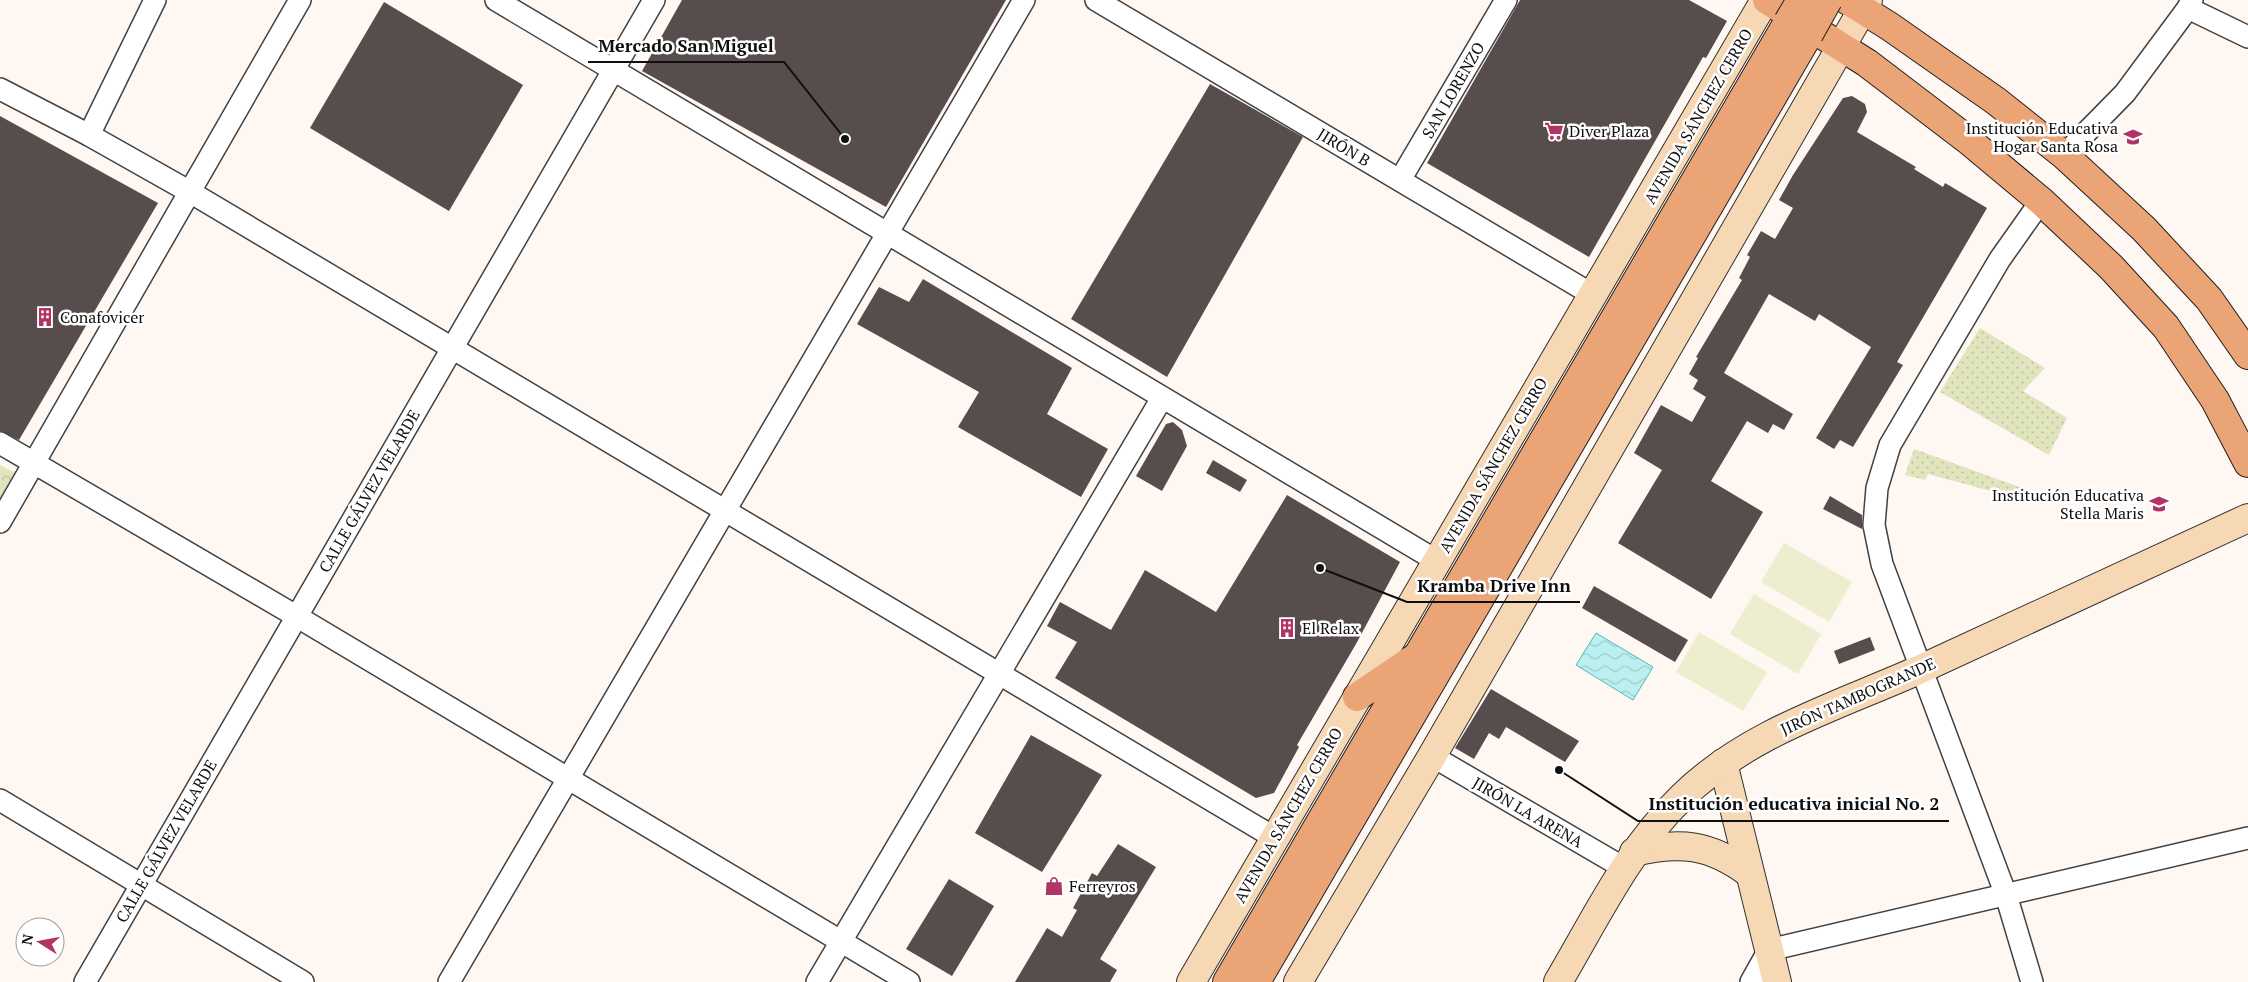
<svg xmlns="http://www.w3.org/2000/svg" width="2248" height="982" font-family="'PT Serif',serif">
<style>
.grass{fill:url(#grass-dots)}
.park{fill:url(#park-crowns)}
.pitch{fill:#ededcf}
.water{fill:url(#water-waves);stroke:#4abbc0}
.building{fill:#564d4c}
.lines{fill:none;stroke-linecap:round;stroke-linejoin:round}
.street-casing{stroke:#424242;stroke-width:24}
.secondary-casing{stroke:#313131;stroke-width:30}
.primary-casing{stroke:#202020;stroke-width:30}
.street{stroke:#fff;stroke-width:21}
.secondary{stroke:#f7d8b4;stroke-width:28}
.primary{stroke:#eba475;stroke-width:28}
.primary-bridge-casing{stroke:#202020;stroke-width:30;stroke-linecap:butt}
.primary-bridge{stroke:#eba475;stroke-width:28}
.labels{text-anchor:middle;stroke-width:5;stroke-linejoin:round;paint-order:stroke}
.street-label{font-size:16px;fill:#0f0f0f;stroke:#fff}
.poi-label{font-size:16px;fill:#0f0f0f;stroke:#fff;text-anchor:start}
.leader{fill:none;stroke:#0f0f0f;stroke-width:2}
.callout-dot{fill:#0f0f0f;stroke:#fff;stroke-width:2}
.callout-label{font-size:18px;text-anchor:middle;font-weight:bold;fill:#0f0f0f;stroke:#fff;stroke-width:5;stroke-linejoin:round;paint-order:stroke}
</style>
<defs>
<pattern id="grass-dots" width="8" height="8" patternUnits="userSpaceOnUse" patternTransform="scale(1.25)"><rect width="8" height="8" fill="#e0e5be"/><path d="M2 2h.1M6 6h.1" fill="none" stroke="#bfc3a2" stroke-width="1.8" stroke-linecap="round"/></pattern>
<pattern id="park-crowns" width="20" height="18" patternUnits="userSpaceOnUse" patternTransform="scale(1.25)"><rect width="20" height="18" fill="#e0e5be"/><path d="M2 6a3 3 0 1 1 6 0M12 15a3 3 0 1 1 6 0" fill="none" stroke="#bfc3a2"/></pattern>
<pattern id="water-waves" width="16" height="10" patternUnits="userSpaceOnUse" patternTransform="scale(1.25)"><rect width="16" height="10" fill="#bbeff0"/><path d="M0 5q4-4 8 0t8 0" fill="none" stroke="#a0cccd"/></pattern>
</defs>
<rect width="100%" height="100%" fill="#fef7f2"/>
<g class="grass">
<path d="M1980,328L2045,368L2023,391L2067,418L2049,455L1940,392Z"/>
<path d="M1914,449L2025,489L2017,498L1928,474L1925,480L1905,475Z"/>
</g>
<path class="park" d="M0,465L21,476L0,512Z"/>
<g class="pitch">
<path d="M1784,543L1852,582L1829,622L1761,582Z"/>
<path d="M1754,594L1821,634L1798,674L1730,634Z"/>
<path d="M1699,632L1767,672L1743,711L1676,672Z"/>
</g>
<path class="water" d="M1596,633L1653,667L1633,700L1576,665Z"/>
<g class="building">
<path d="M682,0H1006L886,207L642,71Z"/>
<path d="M1520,0H1689L1727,21L1706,58L1703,57L1589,257L1427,163Z"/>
<path d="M384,2L523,85L449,211L310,128Z"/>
<path d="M1210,84L1303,137L1167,377L1071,319Z"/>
<path d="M1852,96L1865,104L1867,112L1857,132L1916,167L1914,169L1943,187L1945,183L1987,208L1897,362L1903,365L1853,447L1840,440L1834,449L1816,438L1871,347L1819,314L1815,321L1769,294L1724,373L1793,414L1784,430L1773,424L1768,433L1747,421L1711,481L1763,512L1711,599L1618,543L1662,470L1634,453L1661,405L1692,422L1706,397L1693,389L1698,380L1689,374L1698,358L1696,357L1742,280L1739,278L1750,257L1747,255L1761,231L1775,239L1793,208L1779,200L1793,175L1843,98Z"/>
<path d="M0,116L158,203L19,440L0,431Z"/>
<path d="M923,279L1072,368L1047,414L1108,449L1081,497L958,427L979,392L857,324L879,287L909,302Z"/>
<path d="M1173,422L1182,430L1187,446L1162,491L1136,476L1166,424Z"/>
<path d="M1213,460L1247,480L1240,492L1206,473Z"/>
<path d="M1287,495L1400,562L1356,644L1297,745L1299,747L1274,793L1256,798L1055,678L1077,642L1047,626L1060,602L1111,630L1145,570L1216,612Z"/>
<path d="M1830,496L1862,515V529L1823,509Z"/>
<path d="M1594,586L1688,640L1675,662L1582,608Z"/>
<path d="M1870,637L1875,650L1839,664L1834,651Z"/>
<path d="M1491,689L1579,741L1565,762L1506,727L1499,739L1489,733L1474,759L1455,748Z"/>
<path d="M1031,735L1102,775L1042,872L975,833Z"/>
<path d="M1118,844L1156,867L1100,959L1117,970L1110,982H1015L1047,928L1062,937L1077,910L1073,908L1092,873L1097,876Z"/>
<path d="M949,879L994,906L952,976L906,949Z"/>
</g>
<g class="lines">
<g class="street-casing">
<g id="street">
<path d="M496,0L1437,561"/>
<path d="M1096,0L1593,295"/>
<path d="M2188,8L2248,37"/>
<path d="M0,89L89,135L190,192L1275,838"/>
<path d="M89,135L155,0"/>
<path d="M2064,155L2125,93L2188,8L2192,0"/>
<path d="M1400,180L1506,0"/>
<path d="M0,443L296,616L909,982"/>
<path d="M0,522L300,0"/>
<path d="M1432,756L1624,868"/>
<path d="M0,800L303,982"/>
<path d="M85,982L654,0"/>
<path d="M449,982L1024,0"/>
<path d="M817,982L1162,398"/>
<path d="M1751,982L1769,950L2248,838"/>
<path d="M2032,982L2006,895L1882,564L1874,525L1877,488L1890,445L2000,259L2041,201"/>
</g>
</g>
<g class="secondary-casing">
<g id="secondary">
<path d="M1723,763L1777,982"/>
<path d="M1634,852C1680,841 1710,844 1749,873"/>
<path d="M1191,982L1765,0"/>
<path d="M1298,982L1432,756L1868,0"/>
<path d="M1558,982C1596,918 1628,849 1682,797C1748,732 1841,705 1923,668C2032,618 2140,568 2248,518"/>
</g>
</g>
<g class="primary-casing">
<g id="primary">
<path d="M1767,0L1867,63L1968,140L2041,201L2111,267L2166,327L2215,400L2248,463"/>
<path d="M1847,0L1889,26L1996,101L2064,155L2144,229L2209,299L2248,355"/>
<path d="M1357,697L1413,659"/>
<path d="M1227,982L1788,22"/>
<path d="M1256,982L1809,34"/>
</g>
</g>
<use href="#street" class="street"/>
<use href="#secondary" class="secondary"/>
<use href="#primary" class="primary"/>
<g class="primary-bridge-casing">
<g id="primary-bridge">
<path d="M1788,22L1801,0"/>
<path d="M1809,34L1828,0"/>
</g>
</g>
<use href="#primary-bridge" class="primary-bridge"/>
</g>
<defs>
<g id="supermarket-bare" transform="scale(1.5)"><path d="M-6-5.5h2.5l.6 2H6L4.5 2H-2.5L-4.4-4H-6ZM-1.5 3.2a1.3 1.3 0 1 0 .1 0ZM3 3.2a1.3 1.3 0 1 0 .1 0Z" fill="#b13467" stroke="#fff" stroke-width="2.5" paint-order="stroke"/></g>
<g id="school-bare" transform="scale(1.5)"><path d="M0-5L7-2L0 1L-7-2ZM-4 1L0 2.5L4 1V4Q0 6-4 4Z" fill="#b13467" stroke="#fff" stroke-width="2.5" paint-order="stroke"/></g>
<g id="building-bare" transform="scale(1.5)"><path d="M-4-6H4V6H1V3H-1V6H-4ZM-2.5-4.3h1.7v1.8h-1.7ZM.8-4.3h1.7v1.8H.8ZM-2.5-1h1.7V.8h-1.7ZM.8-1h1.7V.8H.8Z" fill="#b13467" stroke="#fff" stroke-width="2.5" paint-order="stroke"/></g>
<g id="shop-bare" transform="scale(1.5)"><path d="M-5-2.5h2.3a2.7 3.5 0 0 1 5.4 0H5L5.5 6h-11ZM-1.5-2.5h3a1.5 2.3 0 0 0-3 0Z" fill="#b13467" stroke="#fff" stroke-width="2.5" paint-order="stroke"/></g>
</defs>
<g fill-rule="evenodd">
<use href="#supermarket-bare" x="1554" y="131"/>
<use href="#school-bare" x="2133" y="137"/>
<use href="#building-bare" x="45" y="317"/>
<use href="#school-bare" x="2159" y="504"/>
<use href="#building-bare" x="1287" y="628"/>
<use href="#shop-bare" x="1054" y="886"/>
</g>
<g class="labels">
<g class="street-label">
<text transform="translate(1453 90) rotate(-60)" y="6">SAN LORENZO</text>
<text transform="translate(1698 116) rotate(-60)" y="6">AVENIDA SÁNCHEZ CERRO</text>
<text transform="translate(1344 147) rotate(31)" y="6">JIRÓN B</text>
<text transform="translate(1493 465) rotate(-60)" y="6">AVENIDA SÁNCHEZ CERRO</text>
<text transform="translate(369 491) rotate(-60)" y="6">CALLE GÁLVEZ VELARDE</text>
<text transform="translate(1858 696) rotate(-24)" y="6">JIRÓN TAMBOGRANDE</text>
<text transform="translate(1528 812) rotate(30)" y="6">JIRÓN LA ARENA</text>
<text transform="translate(1288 815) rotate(-60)" y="6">AVENIDA SÁNCHEZ CERRO</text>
<text transform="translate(166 841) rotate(-60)" y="6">CALLE GÁLVEZ VELARDE</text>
</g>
<g class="poi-label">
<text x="2118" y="134" text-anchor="end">Institución Educativa<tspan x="2118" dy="18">Hogar Santa Rosa</tspan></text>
<text x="1569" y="137">Diver Plaza</text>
<text x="60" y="323">Conafovicer</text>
<text x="2144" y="501" text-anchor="end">Institución Educativa<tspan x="2144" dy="18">Stella Maris</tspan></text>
<text x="1302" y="634">El Relax</text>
<text x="1069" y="892">Ferreyros</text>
</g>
</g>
<path class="leader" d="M845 139L784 62H588M1320 568L1407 602H1580M1559 770L1638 821H1949"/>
<g class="callout-dot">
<circle cx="845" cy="139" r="5"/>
<circle cx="1320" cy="568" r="5"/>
<circle cx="1559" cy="770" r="5"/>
</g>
<g class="callout-label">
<text x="686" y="52">Mercado San Miguel</text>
<text x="1494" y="592">Kramba Drive Inn</text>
<text x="1794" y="810">Institución educativa inicial No. 2</text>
</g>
<g transform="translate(40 942) rotate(281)"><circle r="24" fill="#ffffff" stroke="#9f9f9f"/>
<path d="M0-4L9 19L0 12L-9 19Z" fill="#b13467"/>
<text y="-8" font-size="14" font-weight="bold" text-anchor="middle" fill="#0f0f0f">N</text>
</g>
</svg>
